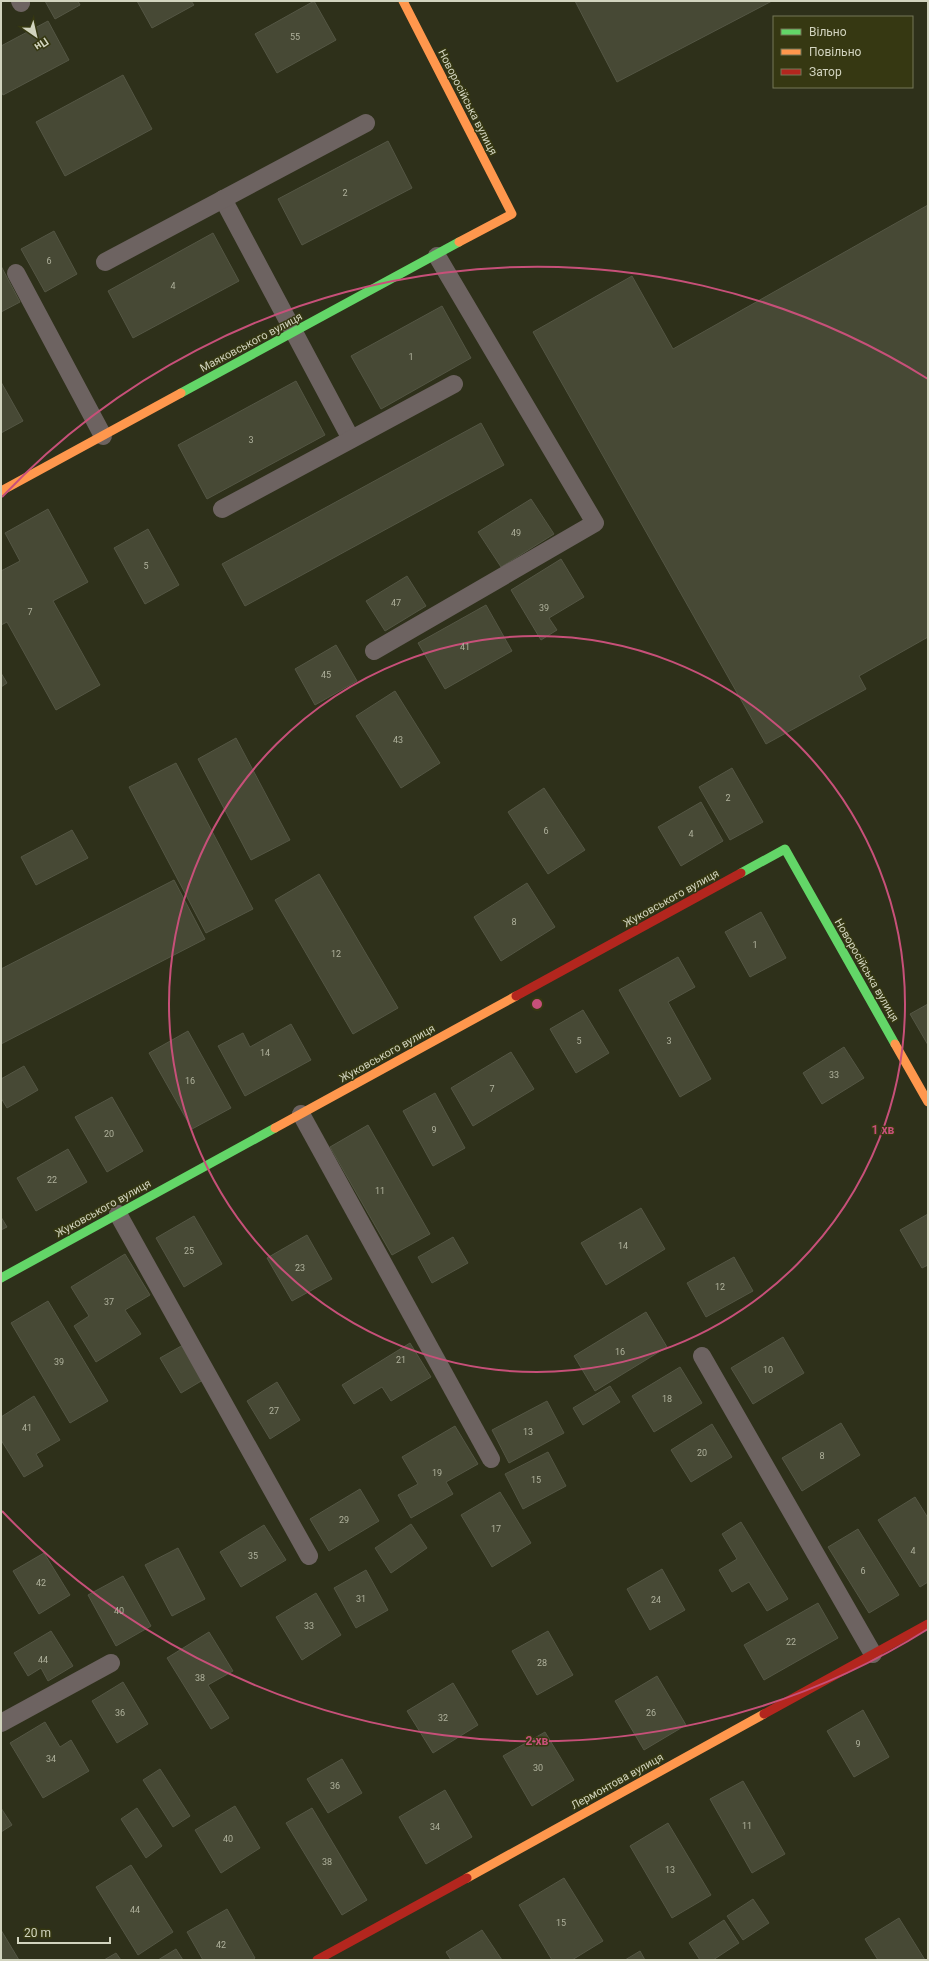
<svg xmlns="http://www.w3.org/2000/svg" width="929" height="1961" font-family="Roboto,sans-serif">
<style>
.building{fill:#474935;stroke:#545644}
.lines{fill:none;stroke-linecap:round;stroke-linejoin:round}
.lane{stroke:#6d6361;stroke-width:18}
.fast{stroke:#63d668;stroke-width:9}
.slow{stroke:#ff974d;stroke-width:9}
.jam{stroke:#b3261e;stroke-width:9}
.ring{fill:none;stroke:#c75079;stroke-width:2}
.labels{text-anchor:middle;stroke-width:3;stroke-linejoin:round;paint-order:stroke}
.number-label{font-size:9px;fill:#afb19c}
.street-label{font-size:11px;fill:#d2d4bf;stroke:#363812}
.centre{fill:#c75079;stroke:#363812;stroke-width:2}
.ring-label{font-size:12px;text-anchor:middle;font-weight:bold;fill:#c75079;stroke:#363812;stroke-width:3;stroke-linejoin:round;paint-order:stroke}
</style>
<rect width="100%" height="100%" fill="#2e301a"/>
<g class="building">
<path d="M45,1H78L80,5L55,19Z"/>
<path d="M137,1H191L194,5L152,28Z"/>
<path d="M314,1L336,40L277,73L255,34Z"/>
<path d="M575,1H772L617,82Z"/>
<path d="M48,21L69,60L3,95L1,91V46Z"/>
<path d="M123,75L152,129L65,176L36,122Z"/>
<path d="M388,141L412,188L302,245L278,199Z"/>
<path d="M928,205V637L859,676L866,689L766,744L533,332L632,276L673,349Z"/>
<path d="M54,231L77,274L45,292L21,249Z"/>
<path d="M213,233L239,281L133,338L108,291Z"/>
<path d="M1,266L20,302L1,312Z"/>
<path d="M442,306L471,358L381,409L351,356Z"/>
<path d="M296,381L325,435L207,499L178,445Z"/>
<path d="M1,382L23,421L1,433Z"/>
<path d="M481,423L504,465L245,606L222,564Z"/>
<path d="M531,499L554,534L501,567L478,532Z"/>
<path d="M48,509L88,582L53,601L100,685L56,710L7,622L1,625V571L20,561L5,533Z"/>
<path d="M148,529L179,585L145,604L114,548Z"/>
<path d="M561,559L584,597L549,618L557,630L541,640L511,590Z"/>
<path d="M407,576L426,606L385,631L366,601Z"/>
<path d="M486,605L512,651L445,689L418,643Z"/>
<path d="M336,645L357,681L315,705L295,669Z"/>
<path d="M1,673L7,683L1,687Z"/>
<path d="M395,691L440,763L401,788L356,716Z"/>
<path d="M236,738L290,840L251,860L198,759Z"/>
<path d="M176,763L253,909L206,933L129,787Z"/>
<path d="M732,768L763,822L730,840L699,787Z"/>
<path d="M544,788L585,850L548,874L508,812Z"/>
<path d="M701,802L723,841L681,866L658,827Z"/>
<path d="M72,830L88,858L36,885L21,857Z"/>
<path d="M319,874L398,1008L353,1034L275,900Z"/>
<path d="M174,880L205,939L1,1044V969Z"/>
<path d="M527,883L555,927L501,961L474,917Z"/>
<path d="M761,912L786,958L750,977L725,932Z"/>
<path d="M678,957L695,987L668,1002L711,1079L680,1097L619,990Z"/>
<path d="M928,1004V1045L910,1014Z"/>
<path d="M583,1010L609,1053L576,1073L550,1029Z"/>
<path d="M291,1024L311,1060L245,1096L218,1046L243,1033L250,1047Z"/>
<path d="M188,1031L231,1108L192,1129L149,1053Z"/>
<path d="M844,1047L864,1078L822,1104L803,1073Z"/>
<path d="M511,1052L534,1089L473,1126L451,1088Z"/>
<path d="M24,1066L38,1090L7,1108L1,1098V1079Z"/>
<path d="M435,1093L465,1148L433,1166L403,1111Z"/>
<path d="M112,1097L143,1151L107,1172L75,1117Z"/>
<path d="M368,1125L430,1234L392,1255L330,1147Z"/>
<path d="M68,1149L87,1182L36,1211L17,1178Z"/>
<path d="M641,1208L665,1249L606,1285L581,1243Z"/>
<path d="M928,1214V1265L922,1268L900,1230Z"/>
<path d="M194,1216L222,1264L184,1287L156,1238Z"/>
<path d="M1,1217L7,1227L1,1230Z"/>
<path d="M307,1235L332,1279L292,1301L267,1258Z"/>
<path d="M453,1237L468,1263L432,1283L418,1257Z"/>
<path d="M125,1254L150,1295L125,1310L141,1334L96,1362L74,1326L89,1316L71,1287Z"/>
<path d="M734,1257L753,1291L706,1317L687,1283Z"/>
<path d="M48,1301L108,1401L70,1423L11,1323Z"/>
<path d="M646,1312L667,1347L595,1391L574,1356Z"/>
<path d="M783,1337L804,1373L753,1404L731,1368Z"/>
<path d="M410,1343L431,1377L391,1401L382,1387L354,1404L342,1385Z"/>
<path d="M183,1345L203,1380L181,1393L160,1358Z"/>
<path d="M680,1367L702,1403L654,1432L632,1396Z"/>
<path d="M277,1382L300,1420L270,1439L247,1401Z"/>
<path d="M610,1386L620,1402L583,1425L573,1408Z"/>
<path d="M34,1396L60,1440L36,1454L43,1466L24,1477L1,1440V1417Z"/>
<path d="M547,1401L564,1433L509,1463L492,1430Z"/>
<path d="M841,1423L860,1455L802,1491L782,1458Z"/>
<path d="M712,1424L732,1457L691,1482L671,1450Z"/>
<path d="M455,1426L478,1464L446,1482L453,1494L411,1518L398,1495L418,1484L402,1457Z"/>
<path d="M548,1452L566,1486L523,1509L505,1474Z"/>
<path d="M360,1489L379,1521L329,1551L310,1519Z"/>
<path d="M500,1492L531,1543L492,1567L461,1515Z"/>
<path d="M915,1497L928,1518V1582L920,1587L878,1520Z"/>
<path d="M741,1522L788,1599L767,1611L749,1582L732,1592L719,1570L737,1559L722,1534Z"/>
<path d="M411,1524L427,1548L391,1573L375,1548Z"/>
<path d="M264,1525L286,1560L241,1587L220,1552Z"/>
<path d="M858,1529L899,1595L869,1613L828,1547Z"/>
<path d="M178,1548L205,1599L172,1616L145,1565Z"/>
<path d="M44,1553L70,1595L39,1614L13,1571Z"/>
<path d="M662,1569L685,1610L650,1630L627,1589Z"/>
<path d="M366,1570L388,1610L356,1628L334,1588Z"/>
<path d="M123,1576L151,1626L116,1646L88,1595Z"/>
<path d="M316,1593L341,1635L302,1660L276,1617Z"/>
<path d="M818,1603L838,1638L764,1680L744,1645Z"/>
<path d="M51,1631L73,1666L48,1681L41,1668L28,1676L14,1653Z"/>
<path d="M548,1631L573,1675L537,1695L512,1651Z"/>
<path d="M209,1632L233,1671L208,1685L229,1718L211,1729L167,1658Z"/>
<path d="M657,1676L686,1725L644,1750L615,1701Z"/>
<path d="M123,1682L148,1724L117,1743L92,1701Z"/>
<path d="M453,1683L478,1725L433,1753L407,1711Z"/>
<path d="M863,1710L889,1757L854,1777L827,1731Z"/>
<path d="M45,1722L60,1747L71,1740L89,1771L43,1798L10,1743Z"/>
<path d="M545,1732L574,1780L532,1806L503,1756Z"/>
<path d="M342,1759L362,1793L328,1813L307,1779Z"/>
<path d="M160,1769L190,1816L173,1827L143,1780Z"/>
<path d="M743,1781L785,1854L752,1873L710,1799Z"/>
<path d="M445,1790L472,1837L426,1864L399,1817Z"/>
<path d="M235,1806L260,1848L221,1873L195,1830Z"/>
<path d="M1,1808L12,1825L1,1832Z"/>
<path d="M137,1808L162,1846L146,1858L121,1819Z"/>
<path d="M312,1808L367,1900L342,1915L286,1823Z"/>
<path d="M668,1823L711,1895L672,1918L630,1846Z"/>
<path d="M131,1865L173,1932L138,1955L96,1887Z"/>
<path d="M564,1878L603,1941L572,1960H552L519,1905Z"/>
<path d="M753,1899L769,1923L743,1940L727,1916Z"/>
<path d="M227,1909L255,1958L252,1960H203L187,1932Z"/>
<path d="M899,1918L925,1960H878L865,1939Z"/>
<path d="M724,1920L739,1943L713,1960H700L689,1943Z"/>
<path d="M1,1930L19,1960H1Z"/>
<path d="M482,1930L502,1960H451L446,1952Z"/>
<path d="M176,1949L183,1960H158Z"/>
<path d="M640,1951L645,1960H625Z"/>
<path d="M116,1953L121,1960H104Z"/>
</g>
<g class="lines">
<g class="lane">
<path d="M20,1L21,3"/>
<path d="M223,199L351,439"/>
<path d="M105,262L366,123"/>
<path d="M16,273L103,436"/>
<path d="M222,509L454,384"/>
<path d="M374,651L595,523L437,256"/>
<path d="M301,1114L491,1459"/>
<path d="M118,1214L309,1556"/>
<path d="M702,1356L873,1654"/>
<path d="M1,1723L111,1663"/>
</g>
<g class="fast">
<path d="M181,393L459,242"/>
<path d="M741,873L785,849L895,1044"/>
<path d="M1,1278L275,1128"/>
</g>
<g class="slow">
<path d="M403,1L512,214L459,242"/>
<path d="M1,491L181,393"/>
<path d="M895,1044L928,1102"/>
<path d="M275,1128L516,996"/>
<path d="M467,1878L764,1714"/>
</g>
<g class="jam">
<path d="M516,996L741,873"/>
<path d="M764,1714L928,1624"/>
<path d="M317,1960L467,1878"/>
</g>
</g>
<g class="ring">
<circle cx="537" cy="1004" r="368"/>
<path d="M928 1629A737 737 0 0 1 2 1511M2 497A737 737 0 0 1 928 379"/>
</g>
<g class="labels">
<g class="number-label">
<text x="295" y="40">55</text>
<text x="345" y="196">2</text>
<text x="49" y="264">6</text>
<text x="173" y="289">4</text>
<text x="411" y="360">1</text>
<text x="251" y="443">3</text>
<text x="516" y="536">49</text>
<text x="146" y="569">5</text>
<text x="396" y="606">47</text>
<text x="544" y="611">39</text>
<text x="30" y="615">7</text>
<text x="465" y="650">41</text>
<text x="326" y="678">45</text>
<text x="398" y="743">43</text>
<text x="728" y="801">2</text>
<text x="546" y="834">6</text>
<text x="691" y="837">4</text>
<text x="514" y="925">8</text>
<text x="755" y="948">1</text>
<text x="336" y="957">12</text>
<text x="579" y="1044">5</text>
<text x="669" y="1044">3</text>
<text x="265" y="1056">14</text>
<text x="834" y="1078">33</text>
<text x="190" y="1084">16</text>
<text x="492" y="1092">7</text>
<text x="434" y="1133">9</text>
<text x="109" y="1137">20</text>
<text x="52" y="1183">22</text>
<text x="380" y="1194">11</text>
<text x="623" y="1249">14</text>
<text x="189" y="1254">25</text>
<text x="300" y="1271">23</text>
<text x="720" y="1290">12</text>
<text x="109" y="1305">37</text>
<text x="620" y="1355">16</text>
<text x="401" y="1363">21</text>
<text x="59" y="1365">39</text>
<text x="768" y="1373">10</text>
<text x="667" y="1402">18</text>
<text x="274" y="1414">27</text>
<text x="27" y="1431">41</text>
<text x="528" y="1435">13</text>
<text x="702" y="1456">20</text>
<text x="822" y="1459">8</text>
<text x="437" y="1476">19</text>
<text x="536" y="1483">15</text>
<text x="344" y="1523">29</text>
<text x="496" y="1532">17</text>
<text x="913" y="1554">4</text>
<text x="253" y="1559">35</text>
<text x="863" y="1574">6</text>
<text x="41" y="1586">42</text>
<text x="361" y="1602">31</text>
<text x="656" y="1603">24</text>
<text x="119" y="1614">40</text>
<text x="309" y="1629">33</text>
<text x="791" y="1645">22</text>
<text x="43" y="1663">44</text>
<text x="542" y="1666">28</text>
<text x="200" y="1681">38</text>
<text x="120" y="1716">36</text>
<text x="651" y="1716">26</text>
<text x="443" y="1721">32</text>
<text x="858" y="1747">9</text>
<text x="51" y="1762">34</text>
<text x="538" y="1771">30</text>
<text x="335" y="1789">36</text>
<text x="747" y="1829">11</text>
<text x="435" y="1830">34</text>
<text x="228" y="1842">40</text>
<text x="327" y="1865">38</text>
<text x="670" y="1873">13</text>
<text x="135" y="1913">44</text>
<text x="561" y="1926">15</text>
<text x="221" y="1948">42</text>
</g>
<g class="street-label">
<text transform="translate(468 102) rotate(63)" y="4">Новоросійська вулиця</text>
<text transform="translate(251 342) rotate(-28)" y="4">Маяковського вулиця</text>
<text transform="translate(671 898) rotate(-29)" y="4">Жуковського вулиця</text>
<text transform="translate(867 970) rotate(60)" y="4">Новоросійська вулиця</text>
<text transform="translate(387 1053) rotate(-29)" y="4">Жуковського вулиця</text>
<text transform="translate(103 1208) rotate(-29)" y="4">Жуковського вулиця</text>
<text transform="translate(617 1781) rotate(-29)" y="4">Лермонтова вулиця</text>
</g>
</g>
<circle cx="537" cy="1004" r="6" class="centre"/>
<g class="ring-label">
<text x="883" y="1134">1 хв</text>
<text x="537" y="1745">2 хв</text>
</g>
<rect width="929" height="1961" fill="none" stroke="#d2d4bf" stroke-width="4"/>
<rect x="773" y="16" width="140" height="72" fill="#363812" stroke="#747657"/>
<rect x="781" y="29" width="20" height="6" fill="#63d668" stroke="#747657"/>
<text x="809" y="36" font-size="12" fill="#d2d4bf">Вільно</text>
<rect x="781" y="49" width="20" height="6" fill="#ff974d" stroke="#747657"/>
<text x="809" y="56" font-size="12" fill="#d2d4bf">Повільно</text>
<rect x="781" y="69" width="20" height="6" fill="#b3261e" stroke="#747657"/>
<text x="809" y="76" font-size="12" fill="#d2d4bf">Затор</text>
<g transform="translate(36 36) rotate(146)" stroke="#363812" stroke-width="3" paint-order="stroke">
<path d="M0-3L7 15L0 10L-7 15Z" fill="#d2d4bf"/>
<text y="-6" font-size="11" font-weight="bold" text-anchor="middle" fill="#d2d4bf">Пн</text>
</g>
<path d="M18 1937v6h92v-6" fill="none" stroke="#d2d4bf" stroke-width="2"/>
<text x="24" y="1937" font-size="12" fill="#d2d4bf" stroke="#363812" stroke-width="3" paint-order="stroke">20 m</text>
</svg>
